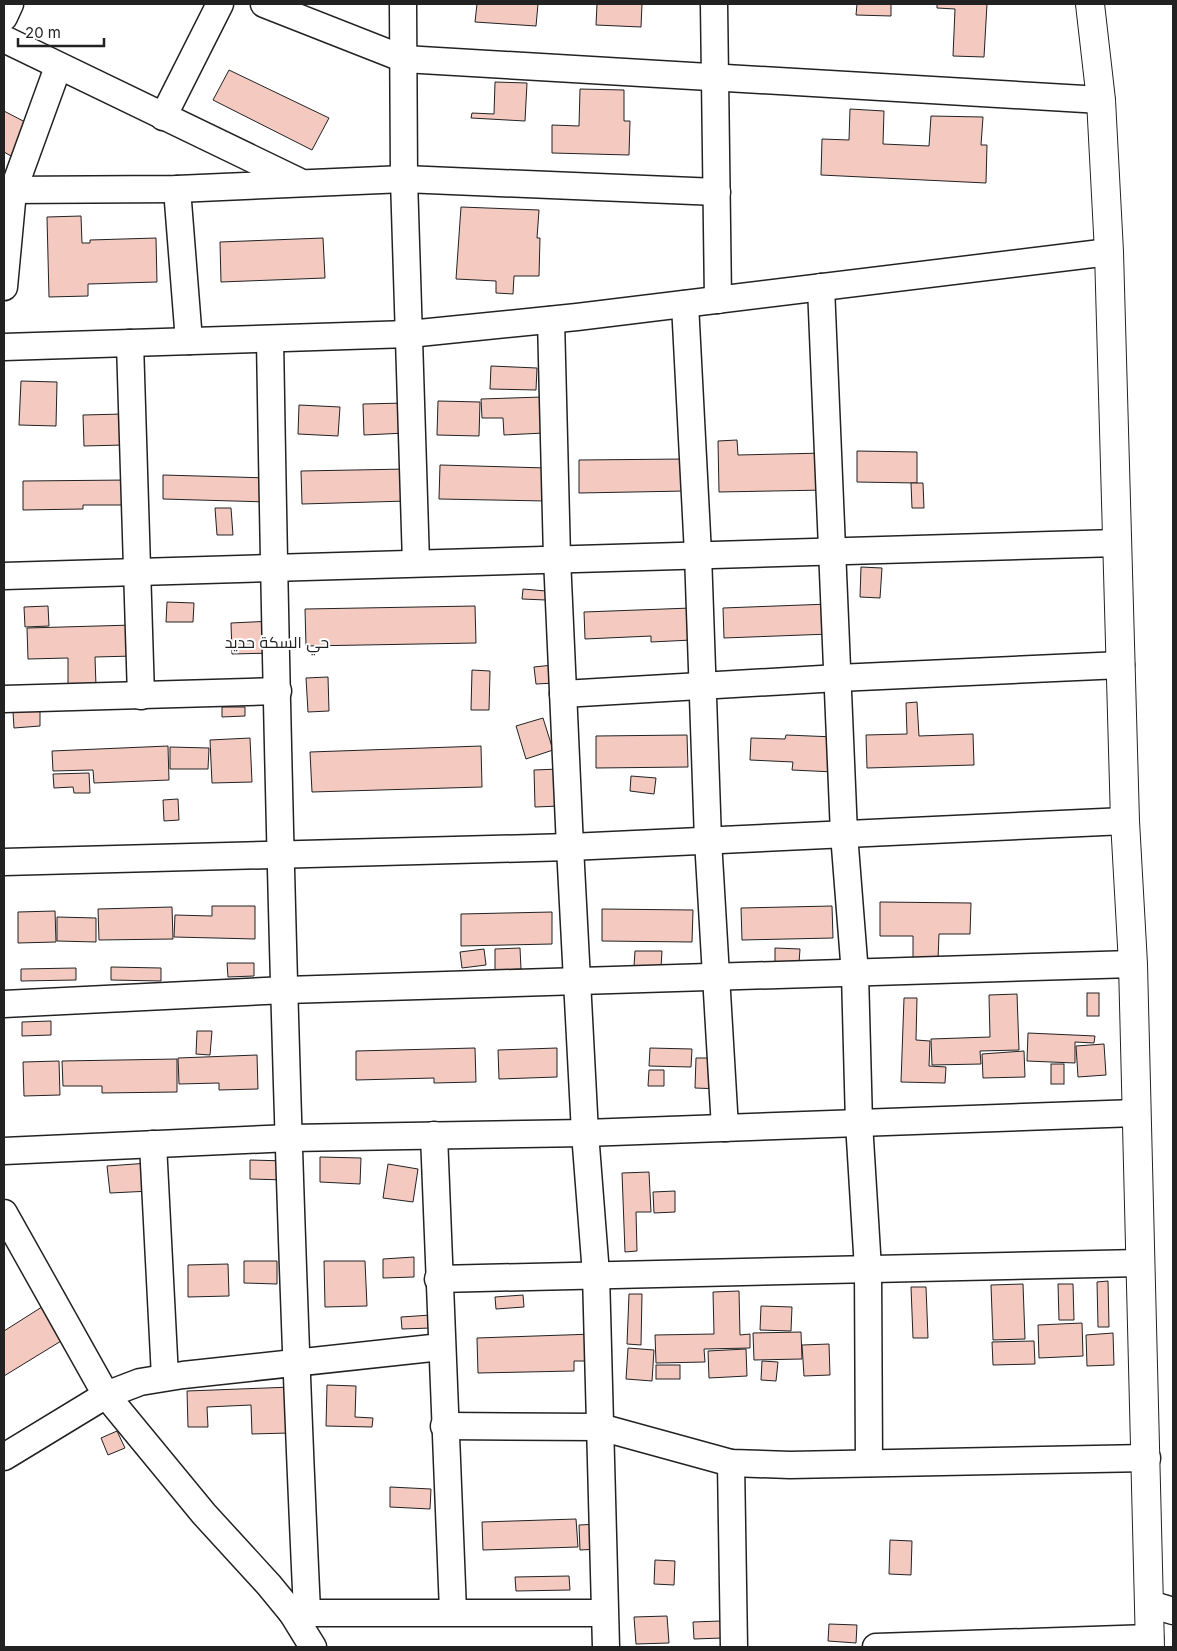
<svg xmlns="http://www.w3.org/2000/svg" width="1177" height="1651" font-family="Inter,Cairo,sans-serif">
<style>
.building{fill:#f3c9c0;stroke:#222}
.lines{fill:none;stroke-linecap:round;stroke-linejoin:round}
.minor-casing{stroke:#222;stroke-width:29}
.tertiary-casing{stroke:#222;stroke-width:30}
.minor{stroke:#fff;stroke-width:26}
.tertiary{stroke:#fff;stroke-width:28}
.labels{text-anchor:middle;stroke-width:4;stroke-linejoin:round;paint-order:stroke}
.neighbourhood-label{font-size:16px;fill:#222;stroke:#fff}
</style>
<rect width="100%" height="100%" fill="#fff"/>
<g class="building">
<path d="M477,4H538L536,26L475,22Z"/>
<path d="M597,4H642L641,27L596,25Z"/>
<path d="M857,4H891V16L856,15Z"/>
<path d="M937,4H987L984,57L953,56L955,9L937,8Z"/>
<path d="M229,70L329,118L312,150L213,100Z"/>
<path d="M495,82L527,83L525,121L471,118L472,113L494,114Z"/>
<path d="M580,89L624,90V121H630L629,155L552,153V125L579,126Z"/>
<path d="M850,109L884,111L883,144L929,146L931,116L983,117L981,145H987L986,183L821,175L822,139L849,140Z"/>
<path d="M4,111L27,123L11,156L4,152Z"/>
<path d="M461,207L539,210L537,238H540L539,276H514L513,294L496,293V281L456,279Z"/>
<path d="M81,216L82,243H90V240L156,238L157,282L88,284V296L49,297L47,217Z"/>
<path d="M323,238L325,278L221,282L220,242Z"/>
<path d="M491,366L537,368L536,390L490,389Z"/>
<path d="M21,381L57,382L56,426L19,425Z"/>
<path d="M542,397L544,433L504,435L503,418H482L481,399Z"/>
<path d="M438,401L480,402L479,436L437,435Z"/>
<path d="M405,403L406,433L364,435L363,404Z"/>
<path d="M299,405L340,407L338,436L298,434Z"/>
<path d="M123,414L124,445L84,446L83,415Z"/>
<path d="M737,440L738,455L825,453L826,490L719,492L718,441Z"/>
<path d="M857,451L917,452V483L857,482Z"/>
<path d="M685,459L686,491L579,493V460Z"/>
<path d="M440,465L547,468L546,501L439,499Z"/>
<path d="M407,469L408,501L302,504L301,471Z"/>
<path d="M163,475L269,478L268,502L163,499Z"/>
<path d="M129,480V505H83V509L23,510V481Z"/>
<path d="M911,483H923L924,508H912Z"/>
<path d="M215,508H231L233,535H217Z"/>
<path d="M861,567L882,568L880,598L860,597Z"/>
<path d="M523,589L546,591V600L522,599Z"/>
<path d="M167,602L194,603L193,622H166Z"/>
<path d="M829,604L830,634L724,638L723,608Z"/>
<path d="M48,606L49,626L25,627L24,607Z"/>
<path d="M475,606L476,643L306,646L305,609Z"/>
<path d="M691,608L692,640L651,642V636L585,639L584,612Z"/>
<path d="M273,621L274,653L232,654L231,623Z"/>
<path d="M133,625L134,656L95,657L96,686L68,687V658L28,659L27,628Z"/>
<path d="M553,665L555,683L536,684L534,667Z"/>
<path d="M472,670L490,671L489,710H471Z"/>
<path d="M328,677L329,711L308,712L306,678Z"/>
<path d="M917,702L919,736L973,734L974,765L867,768L866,735L907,734L906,703Z"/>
<path d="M222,707H245V716L222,717Z"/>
<path d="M40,711V726L14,728L13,712Z"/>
<path d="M543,718L553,750L526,759L516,726Z"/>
<path d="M687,735L688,767L596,768V736Z"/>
<path d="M786,735L835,737L834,772L792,770L793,762L750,760L751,738L785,739Z"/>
<path d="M250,738L252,782L212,783L210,740Z"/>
<path d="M168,746L169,780L94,783L93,770L53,771L52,751Z"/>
<path d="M481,746L482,787L312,792L310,752Z"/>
<path d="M170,747L209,748L208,769H170Z"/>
<path d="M559,769L560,806L535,807L534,770Z"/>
<path d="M89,773L90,793H74L73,787L54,788L53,774Z"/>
<path d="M631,776L656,778L654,794L630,791Z"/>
<path d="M178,799L179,820L164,821L163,800Z"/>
<path d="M880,902L971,903L970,934H939L938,960H913V936H880Z"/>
<path d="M212,906H255V939L174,937L175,915L212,916Z"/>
<path d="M832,906L833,938L742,940L741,908Z"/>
<path d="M172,907L173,939L99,940L98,909Z"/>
<path d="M602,909L693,910L692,942L602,941Z"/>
<path d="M55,911L56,942L18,943V912Z"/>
<path d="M552,912V944L461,946V914Z"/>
<path d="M57,917L96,918V942L57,941Z"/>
<path d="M520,948L521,969L495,970V949Z"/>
<path d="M775,948L800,949L799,963H775Z"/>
<path d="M484,949L486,965L462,968L460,952Z"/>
<path d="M635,951H662L661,967L634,966Z"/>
<path d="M227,963H254V976L228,977Z"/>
<path d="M111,967L161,968V981L111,980Z"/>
<path d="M76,968V980L21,981V969Z"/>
<rect x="1087" y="993" width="12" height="23"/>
<path d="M1017,994L1019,1050L980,1051L981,1064L932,1065L931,1039L990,1037L989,995Z"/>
<path d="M904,998H917L916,1040L930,1041L929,1066L946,1067L945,1083L901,1082Z"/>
<path d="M51,1021V1035L22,1036V1022Z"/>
<path d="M197,1031H212L210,1055L196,1054Z"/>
<path d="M1028,1033L1095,1036L1094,1043L1075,1042V1063L1027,1061Z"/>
<path d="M1104,1044L1106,1075L1078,1077L1076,1046Z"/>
<path d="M475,1048L476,1082L434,1083V1078L356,1080V1051Z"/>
<path d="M557,1048V1077L499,1079L498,1050Z"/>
<path d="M650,1048L692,1049L691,1067L649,1066Z"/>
<path d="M1024,1051L1025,1077L983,1078L982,1054Z"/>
<path d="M257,1055L258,1089L219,1090V1083L179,1084L178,1058Z"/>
<path d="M696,1058H723L722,1089L695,1088Z"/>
<path d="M177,1059V1092L102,1093V1086H63L62,1061Z"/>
<path d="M59,1061L60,1095L24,1096L23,1062Z"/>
<rect x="1051" y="1064" width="13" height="20"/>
<path d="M649,1070H664V1086H648Z"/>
<path d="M320,1157L361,1158L360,1184L320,1182Z"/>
<path d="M250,1160L287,1161L286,1180L250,1179Z"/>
<path d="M149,1163L151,1191L110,1193L107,1166Z"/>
<path d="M388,1164L418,1169L413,1202L383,1198Z"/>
<path d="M649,1172L651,1212H636L637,1251L625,1252L622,1173Z"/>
<path d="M675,1191V1212L654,1213L653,1192Z"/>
<path d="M414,1257V1277L383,1278V1259Z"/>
<path d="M244,1261H277V1284L244,1283Z"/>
<path d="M324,1261H365L367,1306L325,1307Z"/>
<path d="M228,1264L229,1296L188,1297V1265Z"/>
<path d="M1108,1281L1109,1327H1098L1097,1282Z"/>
<path d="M1023,1284L1025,1339L993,1340L991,1285Z"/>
<path d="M1058,1284H1073L1074,1320H1059Z"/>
<path d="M911,1287H926L928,1338H913Z"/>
<path d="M739,1291L740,1335L750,1334V1348L704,1349L705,1362L656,1363L655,1335L714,1334L713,1292Z"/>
<path d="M629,1294H642L641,1345L627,1344Z"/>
<path d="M523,1295L524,1307L496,1309L495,1297Z"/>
<path d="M45,1305L66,1338L4,1376V1331Z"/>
<path d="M761,1306L792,1307L791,1331L760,1330Z"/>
<path d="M431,1315V1328L402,1329L401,1317Z"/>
<path d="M1082,1323L1083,1356L1039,1358L1038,1325Z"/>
<path d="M801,1332L802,1359L754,1360L753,1333Z"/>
<path d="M1113,1333L1114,1365L1087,1366L1086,1335Z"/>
<path d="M594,1334V1361H574V1371L478,1373L477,1338Z"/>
<path d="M1034,1341L1035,1364L993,1365L992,1342Z"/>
<path d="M829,1344L830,1375L804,1376L802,1345Z"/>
<path d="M628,1348L654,1350L652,1381L626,1379Z"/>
<path d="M746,1349L747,1376L709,1378L708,1351Z"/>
<path d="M762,1361L778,1362L776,1381L761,1380Z"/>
<rect x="656" y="1365" width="24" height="14"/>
<path d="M327,1385L356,1386L355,1417L373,1418L372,1427L326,1426Z"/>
<path d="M292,1387L289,1433L252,1434L251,1405L207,1407L208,1427H188L187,1391Z"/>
<path d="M117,1431L125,1448L108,1455L101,1438Z"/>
<path d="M390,1487L431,1489L430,1509L390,1507Z"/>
<path d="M576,1519L578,1547L483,1550L482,1522Z"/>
<path d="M599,1524L600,1549L580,1550L579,1525Z"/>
<path d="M890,1540L912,1541L911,1575L889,1574Z"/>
<path d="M655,1560L675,1561L674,1585L654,1584Z"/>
<path d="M569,1576L570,1590L516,1591L515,1577Z"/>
<path d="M667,1616L669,1643L636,1644L634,1617Z"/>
<path d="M721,1621L722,1638L694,1639L693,1622Z"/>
<path d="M829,1624L857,1625L856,1643L828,1641Z"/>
</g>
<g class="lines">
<g class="minor-casing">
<g id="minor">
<path d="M264,4L404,59L1101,100"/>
<path d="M403,4L404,179L416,563"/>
<path d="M714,4L718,300"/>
<path d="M4,17L10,4"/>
<path d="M4,39L298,181"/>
<path d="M163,117L220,4"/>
<path d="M177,189L189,341"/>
<path d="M4,190L177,189L404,179L717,192"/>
<path d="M4,287L13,191L58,67"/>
<path d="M821,287L844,834L855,974L859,1123L868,1269L869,1463"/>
<path d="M685,304L698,554L708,840L725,1128"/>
<path d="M551,320L557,558L570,847L585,1133L596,1274L606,1647"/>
<path d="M270,339C277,763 287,1187 307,1611"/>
<path d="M130,343L141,696"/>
<path d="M4,347L409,334L577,317L1109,252"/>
<path d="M4,576L1117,543"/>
<path d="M563,694L838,678L1121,665"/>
<path d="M4,699L278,691"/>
<path d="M4,862L570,847L1125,821"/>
<path d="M4,1004L286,990L1133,964"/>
<path d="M434,1135L453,1611"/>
<path d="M153,1144L165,1377"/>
<path d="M4,1151L290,1138L585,1133L1136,1113"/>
<path d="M4,1213L106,1395L204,1514L269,1585L292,1613L313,1647"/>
<path d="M438,1279L1140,1263"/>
<path d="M444,1426L600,1427L731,1463L790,1465L1147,1458"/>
<path d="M4,1457L106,1395L140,1382L183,1375L441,1347"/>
<path d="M731,1463L734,1647"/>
<path d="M1150,1604L1173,1611"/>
<path d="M292,1613H604"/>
<path d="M876,1647L1150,1638"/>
</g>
</g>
<g class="tertiary-casing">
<path id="tertiary" d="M1090,4L1101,100L1109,252L1125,821L1133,964L1150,1647"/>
</g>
<use href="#minor" class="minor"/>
<use href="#tertiary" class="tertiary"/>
</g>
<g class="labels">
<g class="neighbourhood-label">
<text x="277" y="648">حي السكة حديد</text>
</g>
</g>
<rect width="1177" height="1651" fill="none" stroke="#222222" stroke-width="10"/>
<path d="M18 38v8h86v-8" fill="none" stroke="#222222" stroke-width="2.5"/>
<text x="25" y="38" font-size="15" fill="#222222" stroke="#ffffff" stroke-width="4" paint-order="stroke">20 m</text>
</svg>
